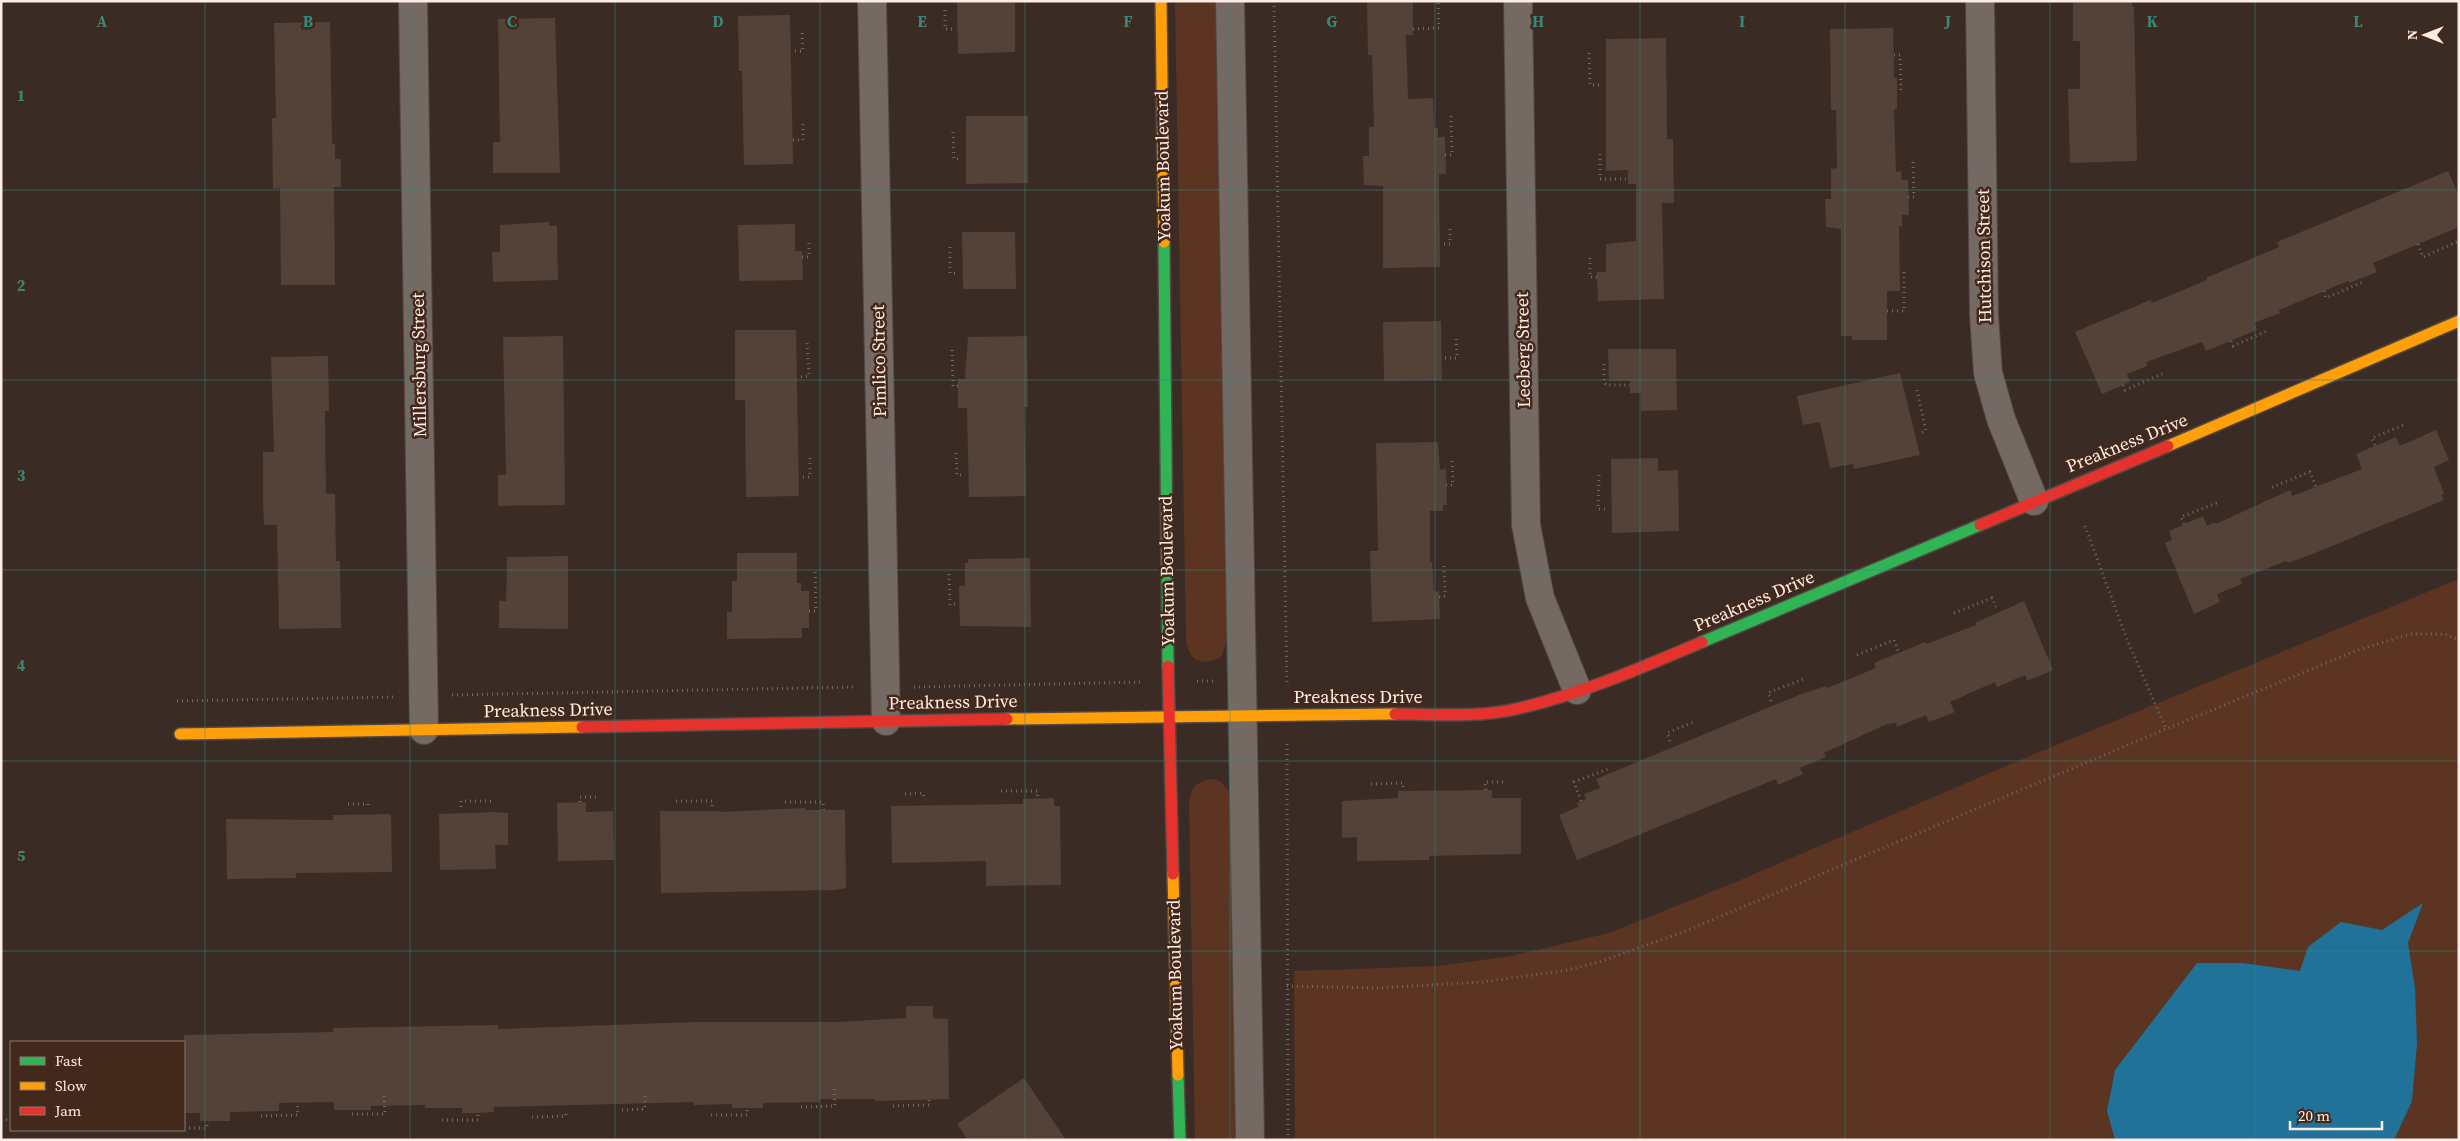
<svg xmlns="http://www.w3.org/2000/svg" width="2460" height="1141" font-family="'Source Serif 4',serif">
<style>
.green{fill:#5b3422}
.water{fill:#217299}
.building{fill:#544137}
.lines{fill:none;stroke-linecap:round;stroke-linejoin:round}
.street-casing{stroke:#544842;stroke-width:30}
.fast-casing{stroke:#544842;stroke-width:14}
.slow-casing{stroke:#544842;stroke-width:14}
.jam-casing{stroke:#544842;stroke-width:14}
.path{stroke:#746964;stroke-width:3;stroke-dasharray:1 4;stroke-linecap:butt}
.street{stroke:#756964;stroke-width:28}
.fast{stroke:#30b455;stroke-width:11}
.slow{stroke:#ff9f0a;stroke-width:11}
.jam{stroke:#e5322d;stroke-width:11}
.grid{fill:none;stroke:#338880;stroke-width:1;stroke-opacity:0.55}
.labels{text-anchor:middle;stroke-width:5;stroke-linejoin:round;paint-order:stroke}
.street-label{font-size:18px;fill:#feebe4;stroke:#43281c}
.grid-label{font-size:16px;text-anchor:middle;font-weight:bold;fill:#338880;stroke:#43281c;stroke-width:5;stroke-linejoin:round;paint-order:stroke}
</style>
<rect width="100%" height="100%" fill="#3a2c25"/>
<g class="green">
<path d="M1175,1H1217L1227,640L1221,657C1201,667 1189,661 1186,640Z"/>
<path d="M2459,579V1140H1295L1294,971L1438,966L1511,956L1609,933L1738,881L2020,760Z"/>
<path d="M1214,779L1221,782L1229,792L1233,941L1235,1140H1195L1189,805C1190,788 1197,780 1214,779Z"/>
</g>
<path class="water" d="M2423,903L2408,943L2415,988L2417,1044L2412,1101L2394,1140H2115L2107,1111L2115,1070L2197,963H2242L2300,971L2308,947L2341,922L2382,930Z"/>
<g class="building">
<path d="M957,1H1015V52L958,54Z"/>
<path d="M1367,1H1413V35H1406L1408,99L1433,98L1434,128H1438V137H1445L1446,174H1439L1440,267L1383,268V186L1364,185L1363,156H1369V127H1374L1372,55H1368Z"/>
<path d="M2073,1H2132V7H2134L2137,161L2070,163L2068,89H2080V41H2073Z"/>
<path d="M790,15L793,164L744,165L742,71H739L738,16Z"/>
<path d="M555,18L560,173H493V142H500L498,19Z"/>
<path d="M330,22L332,144H335V159H341V187H334L335,285H281L280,188L273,189L272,118H276L274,23Z"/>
<path d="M1893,28L1894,78H1897V109H1894L1896,172L1901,171L1902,180H1908L1909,215H1902V226H1899L1900,291H1887V340H1852V336H1841V229L1826,227L1825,199H1831V169L1837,168L1836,110H1831L1830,29Z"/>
<path d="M1666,38L1667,139H1673L1674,203H1662L1664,299L1598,301L1597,272H1606V244L1636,241V184H1628V170L1606,171V39Z"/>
<path d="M966,116H1028V183L966,184Z"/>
<path d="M2448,171L2459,196V227L2373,263L2377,272L2349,283L2348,281L2279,310L2280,313L2254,323L2257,330L2206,351L2202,342L2146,362L2147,366L2127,374L2130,382L2102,394L2075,332L2150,300L2152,303L2207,280L2206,278L2279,247L2277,242Z"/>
<path d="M549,222V226H557L558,280L493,282L492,252H500V225Z"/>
<path d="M795,224V251H802L803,280L739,281L738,225Z"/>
<path d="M962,232H1015L1016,289H963Z"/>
<path d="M1441,321L1442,380L1384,381L1383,322Z"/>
<path d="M735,330H796L799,496L746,497L745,400H735Z"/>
<path d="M563,336L565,505L498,506V475H506L503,337Z"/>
<path d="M1027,336L1028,407H1024L1026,496L969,497L967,408H958V379H965L968,337Z"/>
<path d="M1608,349H1676L1677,410L1641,411V393H1630V381H1609Z"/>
<path d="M328,356L329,411H325L326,493L335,494L336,561H340L341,628L279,629L277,525H264L263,498V452H274L271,357Z"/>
<path d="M1900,373L1920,455L1854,469L1853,464L1830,468L1820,422L1803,425L1797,396Z"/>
<path d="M2436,430L2449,460L2434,467L2444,494L2441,495L2444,500L2315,553L2288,563L2286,561L2240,579L2242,584L2217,594L2220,602L2194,614L2165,543L2172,540L2169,531L2203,516L2207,526L2215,522L2216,524L2290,490L2292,496L2362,469L2356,454L2396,437L2400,446Z"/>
<path d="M1438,442L1440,470L1446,469L1447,505H1443V511H1430V562H1432L1434,592L1439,591L1440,619L1372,622L1370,551H1378L1376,443Z"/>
<path d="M1658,458V471L1678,470L1679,531L1612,533L1611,459Z"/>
<path d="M737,553H797V583H801V591H809V628H802V638L727,639V612H732V581H737Z"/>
<path d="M568,556V629L499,628V601H506L507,557Z"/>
<path d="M1030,558L1031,627L960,626L959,586H965V563H968V559Z"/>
<path d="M2024,601L2053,670L2027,681L2025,675L1997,687L1995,682L1950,702L1955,712L1929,722L1926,715L1897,727L1896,723L1887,724L1824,753L1826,757L1800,768L1803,774L1778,785L1776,779L1577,860L1559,815L1578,807L1577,803L1586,799L1584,794L1600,788L1596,779L1799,695L1826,686L1827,688L1876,668L1874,663L1925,642L1926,644L1976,625L1975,623Z"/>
<path d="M1492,790V798H1521V854L1429,856V860L1357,861V837L1342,838V801L1398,798V791Z"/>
<path d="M1054,798V806H1060L1061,885L986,886V861L892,863L891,806L1023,804V799Z"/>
<path d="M586,802V812L613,811L614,860L558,861L557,803Z"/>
<path d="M805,808V810H845L846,888L835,890L661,893L660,811H721V812Z"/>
<path d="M495,812L508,813V845H495L496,869L440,870L439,814Z"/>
<path d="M391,814L392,872L296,873V878L227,879L226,819L333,820V815Z"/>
<path d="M906,1006H933V1018L948,1019L949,1099L875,1101V1099H820V1102L763,1103V1108H732V1104L694,1105V1102L494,1107V1112L478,1113H462V1108H425V1105L371,1106V1110H334V1102L279,1103V1111L230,1112V1121H200V1113H184V1035L333,1032V1028L498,1025V1029L693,1022H837L906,1018Z"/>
<path d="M1024,1078L1066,1140H968L957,1124Z"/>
</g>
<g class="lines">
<g class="street-casing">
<g id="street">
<path d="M413,1L424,730"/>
<path d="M872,1L886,721"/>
<path d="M1230,1L1250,1140"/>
<path d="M1518,1L1526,525L1540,598L1577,690"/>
<path d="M1980,1L1984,315L1988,373L2001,419L2034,501"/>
</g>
</g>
<g class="fast-casing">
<g id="fast">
<path d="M1164,242L1168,666"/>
<path d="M1702,642L1980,525"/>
<path d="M1178,1075L1180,1140"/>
</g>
</g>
<g class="slow-casing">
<g id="slow">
<path d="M1161,1L1164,242"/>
<path d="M2168,446L2459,321"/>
<path d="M1007,719L1395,714"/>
<path d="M180,734L582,727"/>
<path d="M1173,874L1178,1075"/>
</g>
</g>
<g class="jam-casing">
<g id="jam">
<path d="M1980,525L2168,446"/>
<path d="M1168,666L1173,874"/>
<path d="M1395,714C1435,714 1477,718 1516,709C1579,695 1643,667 1702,642"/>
<path d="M582,727L1007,719"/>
</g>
</g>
<g class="path">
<path d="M1274,1L1287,686"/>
<path d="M945,10V29H952"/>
<path d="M1413,29L1439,28L1438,3"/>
<path d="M795,51H803L802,29"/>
<path d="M1589,53L1590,85H1599"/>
<path d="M1894,55H1900L1901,93"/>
<path d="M953,132L954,159H960"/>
<path d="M793,140H803V123"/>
<path d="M1600,154V179H1628"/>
<path d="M1445,155H1452L1451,115"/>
<path d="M1908,197H1914L1913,158"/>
<path d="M1444,244H1450V225"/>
<path d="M2418,244L2423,257L2459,241"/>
<path d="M950,247V273H957"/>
<path d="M802,257H809V239"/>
<path d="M1590,258V277H1598"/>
<path d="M2324,291L2326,298L2363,282"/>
<path d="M1887,311H1904V272"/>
<path d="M2231,341L2233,346L2269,330"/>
<path d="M952,350L953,386H958"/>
<path d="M1445,358H1457L1456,335"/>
<path d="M1604,364V382L1606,385H1630"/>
<path d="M801,377L809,376L807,343"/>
<path d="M2123,385L2125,390L2162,374"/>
<path d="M1917,390L1926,431L1920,433"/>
<path d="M2375,445L2372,438L2404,425"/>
<path d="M956,453L957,475H963"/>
<path d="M1599,475L1598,509H1605"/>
<path d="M803,477H810V454"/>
<path d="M1446,485H1453L1452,457"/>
<path d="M2272,487L2310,472L2316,487"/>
<path d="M2184,524L2181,517L2219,502"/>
<path d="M2085,526L2126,637L2166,729"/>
<path d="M949,574L950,605L955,604"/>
<path d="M1439,597L1445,596L1444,565"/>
<path d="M809,611H816L815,569"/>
<path d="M1954,613L1992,598L1996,607"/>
<path d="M1857,655L1894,640L1899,653"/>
<path d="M1197,681H1213"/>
<path d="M914,687L1141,682"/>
<path d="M452,695L856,687"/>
<path d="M177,701L393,697"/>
<path d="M1771,701L1768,693L1806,678"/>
<path d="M1670,741L1667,733L1696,721"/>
<path d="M1287,744L1288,1140"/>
<path d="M1371,784L1403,783V791"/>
<path d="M1486,790L1485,782H1503"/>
<path d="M1001,791H1037L1038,799"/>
<path d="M905,794L923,793L924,800"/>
<path d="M676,801H712V809"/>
<path d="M1581,801L1574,782L1611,768"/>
<path d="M580,802V797H597"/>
<path d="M785,802H823L824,810"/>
<path d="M348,804H368V809"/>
<path d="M461,807V801H495"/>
<path d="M1287,986L1376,988L1482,982L1563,971L1599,962L1686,931L2166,729L2358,650L2410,634H2445L2459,640"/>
<path d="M893,1106L929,1105V1098"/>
<path d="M801,1107L835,1106L834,1088"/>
<path d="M622,1110L645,1109V1092"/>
<path d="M352,1114H385L384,1095"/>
<path d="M711,1115H747V1108"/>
<path d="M261,1116L298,1115L297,1103"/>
<path d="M532,1117L566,1116V1110"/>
<path d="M1,1120L11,1119"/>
<path d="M442,1120H478V1113"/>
<path d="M184,1128H207V1121"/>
<path d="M963,1139L964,1140"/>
</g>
<use href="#street" class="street"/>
<use href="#fast" class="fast"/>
<use href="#slow" class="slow"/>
<use href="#jam" class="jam"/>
</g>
<path class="grid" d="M205,1V1140M410,1V1140M615,1V1140M820,1V1140M1025,1V1140M1230,1V1140M1435,1V1140M1640,1V1140M1845,1V1140M2050,1V1140M2255,1V1140M1,190H2459M1,380H2459M1,570H2459M1,761H2459M1,951H2459"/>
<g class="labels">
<g class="street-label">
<text transform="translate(1163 166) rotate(-91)" y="6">Yoakum Boulevard</text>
<text transform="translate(1984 256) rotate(-91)" y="6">Hutchison Street</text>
<text transform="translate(1523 350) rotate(-91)" y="6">Leeberg Street</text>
<text transform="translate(879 361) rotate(-91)" y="6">Pimlico Street</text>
<text transform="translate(419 365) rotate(-91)" y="6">Millersburg Street</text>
<text transform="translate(2127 443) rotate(-22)" y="6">Preakness Drive</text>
<text transform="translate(1167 571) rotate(-91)" y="6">Yoakum Boulevard</text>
<text transform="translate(1754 601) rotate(-23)" y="6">Preakness Drive</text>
<text x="1358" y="703">Preakness Drive</text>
<text transform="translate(953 702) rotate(-1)" y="6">Preakness Drive</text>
<text transform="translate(548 710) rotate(-1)" y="6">Preakness Drive</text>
<text transform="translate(1175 975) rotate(-91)" y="6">Yoakum Boulevard</text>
</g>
</g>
<g class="grid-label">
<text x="102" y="27">A</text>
<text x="308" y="27">B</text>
<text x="512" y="27">C</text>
<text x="718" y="27">D</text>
<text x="922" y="27">E</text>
<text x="1128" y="27">F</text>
<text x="1332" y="27">G</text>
<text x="1538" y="27">H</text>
<text x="1742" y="27">I</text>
<text x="1948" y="27">J</text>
<text x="2152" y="27">K</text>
<text x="2358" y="27">L</text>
<text x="21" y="101">1</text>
<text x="21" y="291">2</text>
<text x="21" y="481">3</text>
<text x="21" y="671">4</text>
<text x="21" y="861">5</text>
</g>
<rect width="2460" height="1141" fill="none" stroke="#feebe4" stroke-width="5"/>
<rect x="10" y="1041" width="175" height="90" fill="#43281c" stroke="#8e766c"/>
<rect x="20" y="1057" width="25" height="8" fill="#30b455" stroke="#8e766c"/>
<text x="55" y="1066" font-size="15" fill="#feebe4">Fast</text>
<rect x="20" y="1082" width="25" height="8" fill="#ff9f0a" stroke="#8e766c"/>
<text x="55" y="1091" font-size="15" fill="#feebe4">Slow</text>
<rect x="20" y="1107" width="25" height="8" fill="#e5322d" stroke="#8e766c"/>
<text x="55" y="1116" font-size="15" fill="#feebe4">Jam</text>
<g transform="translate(2425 35) rotate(270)" stroke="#43281c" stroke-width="4" paint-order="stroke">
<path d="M0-4L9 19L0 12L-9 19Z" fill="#feebe4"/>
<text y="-8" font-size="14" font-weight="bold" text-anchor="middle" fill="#feebe4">N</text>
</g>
<path d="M2290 1121v8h92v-8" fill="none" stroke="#feebe4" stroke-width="2.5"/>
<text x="2298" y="1121" font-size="15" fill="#feebe4" stroke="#43281c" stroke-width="4" paint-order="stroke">20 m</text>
</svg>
